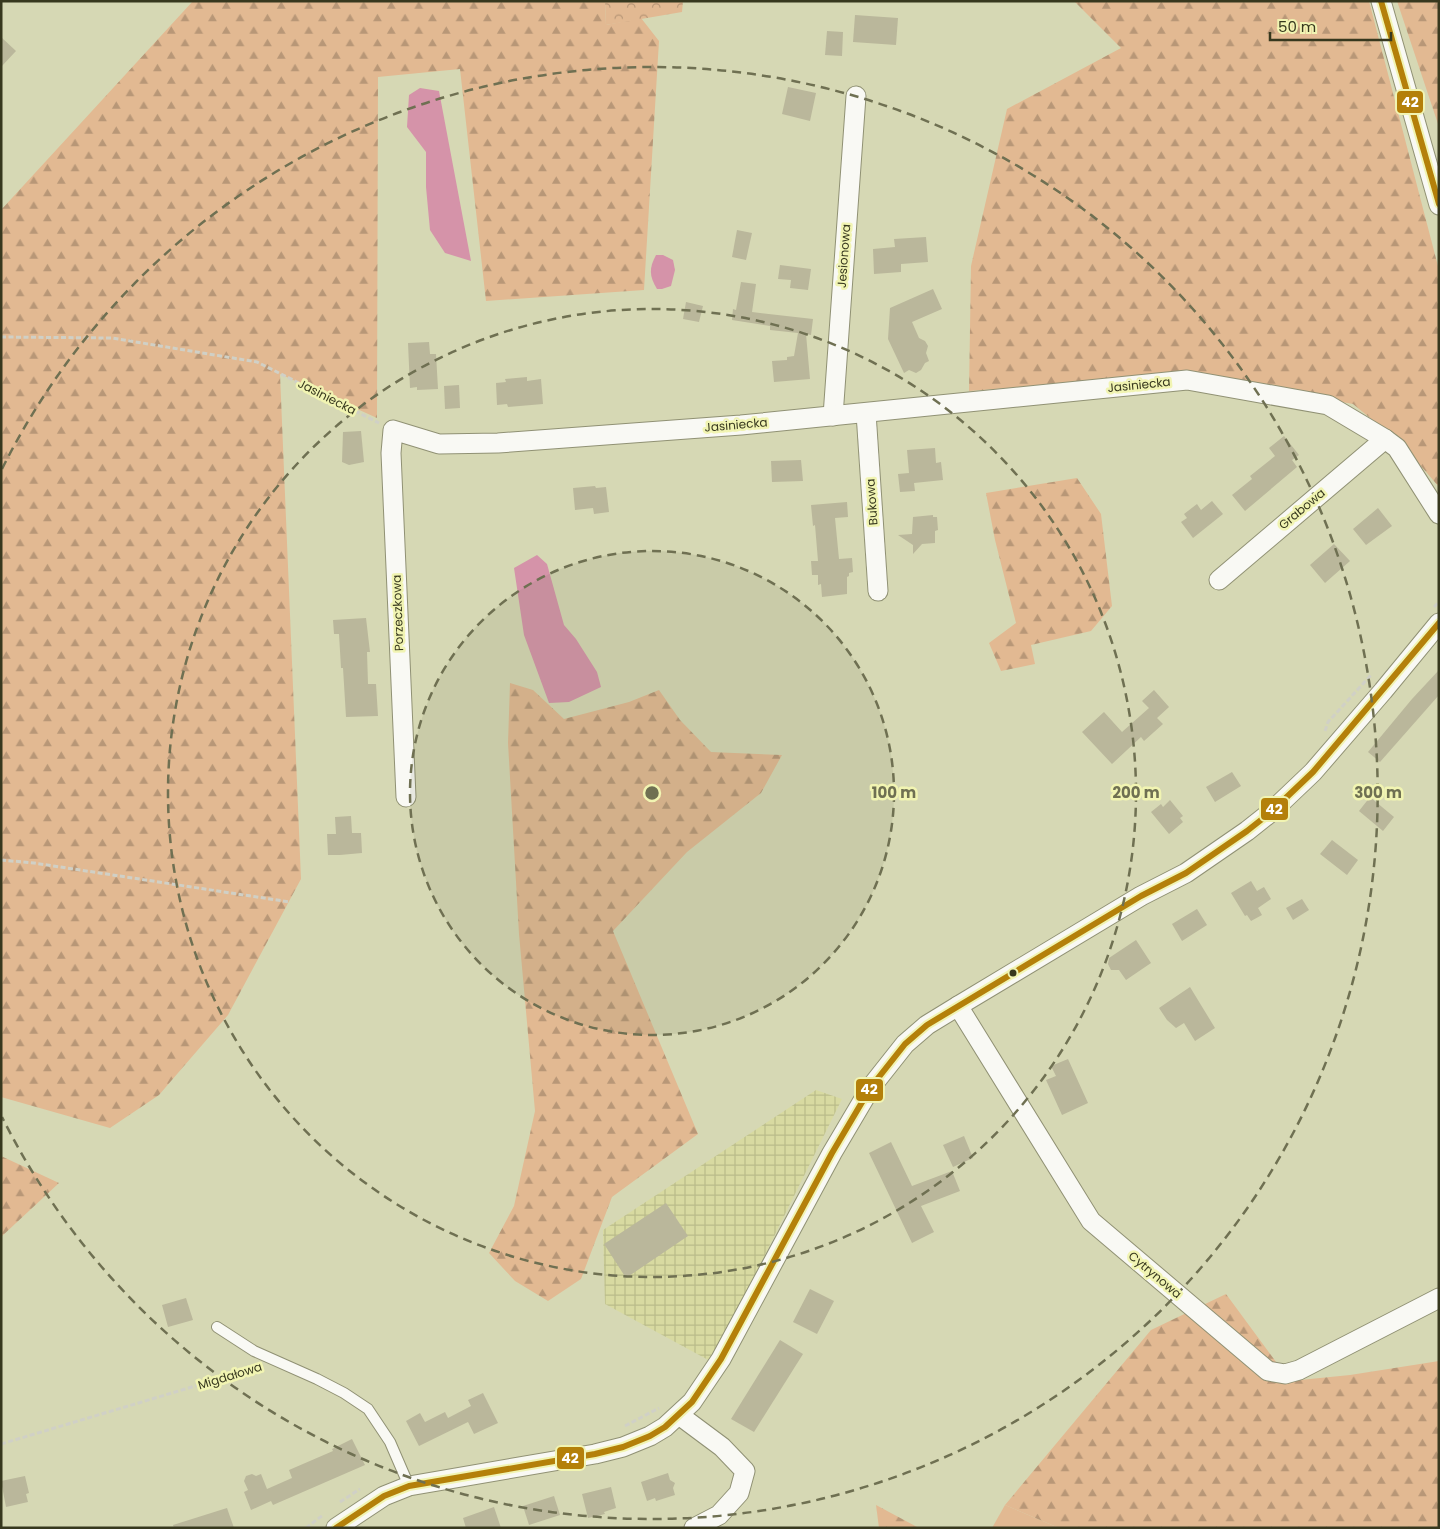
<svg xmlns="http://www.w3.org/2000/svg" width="1440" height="1529" font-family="Poppins,sans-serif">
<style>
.industrial{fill:url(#industrial-grid)}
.green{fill:#e2b992}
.forest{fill:url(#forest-firs)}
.park{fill:url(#park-crowns)}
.water{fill:#d593a9}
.building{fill:#bab79b}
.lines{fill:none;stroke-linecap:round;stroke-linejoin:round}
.lane-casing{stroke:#909174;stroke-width:12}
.street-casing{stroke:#909174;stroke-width:21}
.path{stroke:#d0d0c6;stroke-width:3;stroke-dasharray:5 2.5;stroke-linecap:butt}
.lane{stroke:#f9f9f4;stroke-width:10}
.street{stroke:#f9f9f4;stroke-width:19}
.bus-1-casing{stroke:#f1f4b2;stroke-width:10}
.bus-1{stroke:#b4800a;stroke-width:6}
.ring{fill:none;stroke:#6f7052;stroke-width:2.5;stroke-dasharray:9 6}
.bus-dot{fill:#37381e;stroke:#f1f4b2;stroke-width:2}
.labels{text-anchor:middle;stroke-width:5;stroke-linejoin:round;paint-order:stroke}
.street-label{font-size:12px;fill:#37381e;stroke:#f1f4b2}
.centre{fill:#6f7052;stroke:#f1f4b2;stroke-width:2.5}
.ring-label{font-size:15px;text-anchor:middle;font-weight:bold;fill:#6f7052;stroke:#f1f4b2;stroke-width:5;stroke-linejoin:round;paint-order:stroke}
.line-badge{stroke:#f1f4b2;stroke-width:2}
.badge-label{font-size:14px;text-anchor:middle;font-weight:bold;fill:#fff}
</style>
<defs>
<pattern id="industrial-grid" width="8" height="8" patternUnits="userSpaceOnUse" patternTransform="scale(1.25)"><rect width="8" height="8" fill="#d8daa1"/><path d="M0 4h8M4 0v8" fill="none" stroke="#babc8a"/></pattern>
<pattern id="forest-firs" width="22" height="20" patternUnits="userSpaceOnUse" patternTransform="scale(1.25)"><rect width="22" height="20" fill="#e2b992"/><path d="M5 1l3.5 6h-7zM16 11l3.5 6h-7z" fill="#b89777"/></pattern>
<pattern id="park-crowns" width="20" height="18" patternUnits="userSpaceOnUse" patternTransform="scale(1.25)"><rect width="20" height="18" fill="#e2b992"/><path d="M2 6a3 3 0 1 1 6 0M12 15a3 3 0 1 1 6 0" fill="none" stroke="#b89777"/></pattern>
</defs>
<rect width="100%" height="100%" fill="#d6d8b4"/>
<path class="industrial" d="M816,1090L842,1099L712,1362L605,1304L603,1230Z"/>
<path class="green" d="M1005,1505L1059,1528H992Z"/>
<g class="forest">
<path d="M193,1H605L606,25L641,18L659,41L644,290L486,301L460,69L378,77L377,418L280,374L301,879L228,1015L159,1095L110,1128L1,1097V210Z"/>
<path d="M1074,1H1369L1439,270V487L1402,444L1353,404L1186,374L969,391L971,266L1007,109L1121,48Z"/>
<path d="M1397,1H1439V127Z"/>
<path d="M1077,478L1101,514L1112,606L1091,631L1031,645L1035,664L1001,671L989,643L1016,623L995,540L986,493Z"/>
<path d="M510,683L533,690L564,719L629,702L659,690L680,720L711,752L782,755L761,793L687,852L613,931L698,1134L612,1197L581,1279L548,1301L515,1281L489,1253L514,1206L535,1111L519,934L508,743Z"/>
<path d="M1,1156L59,1183L1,1237Z"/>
<path d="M1226,1294L1290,1381L1350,1375L1439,1361V1528H1059L1005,1505L1151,1330Z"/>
<path d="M876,1505L919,1528H879Z"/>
</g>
<path class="park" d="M605,1H683L682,12L606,25Z"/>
<g class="water">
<path d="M420,88L439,91L471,261L445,253L430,230L426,187V152L407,127L409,95Z"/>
<path d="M656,255H663L673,260L675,270L671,286L662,289H657C649,276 649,268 656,255Z"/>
<path d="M537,555L547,564L564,625L576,639L597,672L601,687L569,702L549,703L524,635L514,568Z"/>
</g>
<g class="building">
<path d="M855,15L898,18L896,45L853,42Z"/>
<path d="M827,31L843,32L842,56L825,55Z"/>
<path d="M1,37L16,51L1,67Z"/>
<path d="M788,87L816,93L810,121L782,114Z"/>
<path d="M737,230L752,233L746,260L732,257Z"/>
<path d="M926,237L928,262L901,264V272L874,274L873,249L895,247L894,239Z"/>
<path d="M780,265L811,269L808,290L790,288L791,280L778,279Z"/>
<path d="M741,282L756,284L752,312L813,319L811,335L806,334L810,379L774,382L772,361L787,360V357L794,356L798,333L770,330V326L732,320L733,309L736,310Z"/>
<path d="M933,289L942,309L912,322L919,338L925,341L928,346L926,353L929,361L925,363L921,370L916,373L909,370L904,373L888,339L890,308Z"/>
<path d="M686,302L703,306L699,322L683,319Z"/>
<path d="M429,342L430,354H436L438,389L417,390V387L410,388L408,343Z"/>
<path d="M527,377V381L541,379L543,404L508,407L507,404L497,405L496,383L506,382L505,379Z"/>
<path d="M459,385L460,408L445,409L444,386Z"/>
<path d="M361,431L364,462L349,465L342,462L343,432Z"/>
<path d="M1284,436L1299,455L1292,460L1297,467L1245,511L1232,495L1252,479L1250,476L1275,456L1269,448Z"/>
<path d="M935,448L936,463L941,462L943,480L914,483L915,491L900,492L898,474L909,473L907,450Z"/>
<path d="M801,460L803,481L772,482L771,461Z"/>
<path d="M595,486L596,488L606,487L609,512L594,514L593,508L575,510L573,488Z"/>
<path d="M1212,501L1223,514L1193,538L1181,522L1187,518L1184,514L1197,504L1201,510Z"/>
<path d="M847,502L848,517L835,518L839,559L852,558L853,572L849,573V576L847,577V594L822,597L821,584L818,585V575H812L811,561H818L815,525L813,526L811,505Z"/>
<path d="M1378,508L1392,526L1366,545L1353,529Z"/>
<path d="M933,515V517H937L938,530L935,531V543L922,544L913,554V545L898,535L912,534L913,517Z"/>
<path d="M1334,544L1350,561L1325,583L1310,565Z"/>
<path d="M366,618L370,652H367L368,684H376L378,716L346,717L343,668H341L339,634H334L333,620Z"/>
<path d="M1439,670V695L1380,762L1368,752L1412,699Z"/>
<path d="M1154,690L1169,707L1157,718L1163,724L1144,741L1141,737L1112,764L1082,732L1104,712L1122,732L1149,708L1142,701Z"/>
<path d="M1232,772L1241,786L1215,802L1206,787Z"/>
<path d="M1370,797L1394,817L1383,831L1359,811Z"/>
<path d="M1170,800L1183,816L1180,818L1183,822L1169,834L1151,812L1161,804L1163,807Z"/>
<path d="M351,816L352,833H361L362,853L340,855H328L327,834H336L335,817Z"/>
<path d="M1332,840L1358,860L1347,875L1320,854Z"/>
<path d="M1251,881L1257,891L1264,887L1271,899L1258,908L1262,915L1251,921L1247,915L1245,916L1231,893Z"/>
<path d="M1302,899L1309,910L1293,920L1286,908Z"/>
<path d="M1197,909L1207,925L1182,941L1172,924Z"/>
<path d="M1136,940L1151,963L1126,980L1119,970H1111L1108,964L1109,958Z"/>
<path d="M1190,987L1215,1028L1195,1041L1184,1023L1176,1028L1167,1020L1159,1008Z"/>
<path d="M1068,1059L1088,1103L1062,1115L1046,1080L1056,1076L1051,1066Z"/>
<path d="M964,1136L973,1158L953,1167L943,1145Z"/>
<path d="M891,1142L912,1186L952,1171L960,1191L921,1206L934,1232L912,1243L869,1153Z"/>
<path d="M666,1203L688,1236L626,1278L604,1244Z"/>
<path d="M810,1289L834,1301L817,1334L793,1322Z"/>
<path d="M186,1298L193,1320L168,1327L162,1305Z"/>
<path d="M780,1340L803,1354L754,1432L731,1419Z"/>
<path d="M483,1393L498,1423L474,1434L468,1422L419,1446L406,1421L420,1413L425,1422L445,1412L448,1418L471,1406L468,1400Z"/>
<path d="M352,1439L365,1465L273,1505L271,1501L251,1510L244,1492L248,1490L244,1481L246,1476L252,1474L256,1476L261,1474L267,1489L292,1478L289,1470L333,1451L332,1449Z"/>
<path d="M668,1473L670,1480L675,1483L673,1488L675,1495L656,1501L655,1498L647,1501L641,1482Z"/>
<path d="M25,1476L29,1493L26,1494L28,1502L6,1507L1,1481Z"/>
<path d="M611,1487L616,1508L604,1512L605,1514L588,1518L582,1494Z"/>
<path d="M554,1496L560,1515L529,1525L523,1506Z"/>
<path d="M494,1507L501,1528H466L463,1518Z"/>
<path d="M227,1508L234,1528H174L173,1525Z"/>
</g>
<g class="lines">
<g class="lane-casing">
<path id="lane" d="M217,1327L254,1351L317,1379L344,1393L368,1409L390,1442L409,1486"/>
</g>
<g class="street-casing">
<g id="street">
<path d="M1381,1L1439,205"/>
<path d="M866,413L878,591"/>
<path d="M833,416L856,96"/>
<path d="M1219,580L1385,439"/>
<path d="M406,797L391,453L393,430L439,444L498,443L741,425L1187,380L1328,405L1385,439L1397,448L1439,514"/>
<path d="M958,1006L1091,1221L1268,1371L1285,1374L1299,1370L1439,1298"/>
<path d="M679,1415L722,1447L745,1471L739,1493L719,1515L694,1528"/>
<path d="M336,1528L384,1496L409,1486L595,1454L623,1447L650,1436L665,1427L692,1402L721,1359L832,1153L871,1087L905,1044L927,1025L958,1006L1141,896L1186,873L1247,831L1271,812L1313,772L1383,691L1439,623"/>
</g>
</g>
<g class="path">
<path d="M1,337L112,338L257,362L379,423"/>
<path d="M1434,607L1439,602"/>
<path d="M1325,731L1328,722L1372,674"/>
<path d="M1,860L34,863L290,902"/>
<path d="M625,1426L659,1408"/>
<path d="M1,1444L259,1367"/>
<path d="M340,1502L360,1489"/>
<path d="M306,1528L323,1515"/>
</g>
<use href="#lane" class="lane"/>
<use href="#street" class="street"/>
<g class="bus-1-casing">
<g id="bus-1">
<path d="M1381,1L1439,204"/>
<path d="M336,1528L384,1496L409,1486L595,1454L623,1447L650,1436L665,1427L692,1402L721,1359L832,1153L871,1087L905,1044L927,1025L1141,896L1186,873L1247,831L1271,812L1313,772L1439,623"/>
</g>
</g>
<use href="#bus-1" class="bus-1"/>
</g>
<circle cx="652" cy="793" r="242" fill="#6f7052" fill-opacity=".12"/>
<g class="ring">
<circle cx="652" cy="793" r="242"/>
<circle cx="652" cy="793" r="484"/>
<path d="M2 469A726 726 0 1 1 2 1117"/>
</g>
<circle class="bus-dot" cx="1013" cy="973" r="4.5"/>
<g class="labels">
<g class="street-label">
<text transform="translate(844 256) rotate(-86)" y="4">Jesionowa</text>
<text transform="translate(1139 385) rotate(-6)" y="4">Jasiniecka</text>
<text transform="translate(327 397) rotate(27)" y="4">Jasiniecka</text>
<text transform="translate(736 425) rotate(-5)" y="4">Jasiniecka</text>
<text transform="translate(872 502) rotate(-94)" y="4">Bukowa</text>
<text transform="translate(1302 509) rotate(-40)" y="4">Grabowa</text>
<text transform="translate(398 613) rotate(-92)" y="4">Porzeczkowa</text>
<text transform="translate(1155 1275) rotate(40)" y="4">Cytrynowa</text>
<text transform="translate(230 1376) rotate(-17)" y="4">Migdałowa</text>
</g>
</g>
<circle cx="652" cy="793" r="8" class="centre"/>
<g class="ring-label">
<text x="894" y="798">100 m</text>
<text x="1136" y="798">200 m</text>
<text x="1378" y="798">300 m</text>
</g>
<g class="line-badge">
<rect x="1396" y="90" width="28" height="24" rx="5" fill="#b4800a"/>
<rect x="1260" y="797" width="29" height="24" rx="5" fill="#b4800a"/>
<rect x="855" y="1078" width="29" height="24" rx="5" fill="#b4800a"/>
<rect x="556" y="1446" width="29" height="24" rx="5" fill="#b4800a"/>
</g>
<g class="badge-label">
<text x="1410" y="107">42</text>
<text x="1274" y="814">42</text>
<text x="869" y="1094">42</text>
<text x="570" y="1463">42</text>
</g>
<rect width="1440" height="1529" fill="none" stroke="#37381e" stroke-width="5"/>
<path d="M1270 32v8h121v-8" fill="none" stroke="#37381e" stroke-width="2.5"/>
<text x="1278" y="32" font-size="15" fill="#37381e" stroke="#f1f4b2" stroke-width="4" paint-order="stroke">50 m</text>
</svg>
